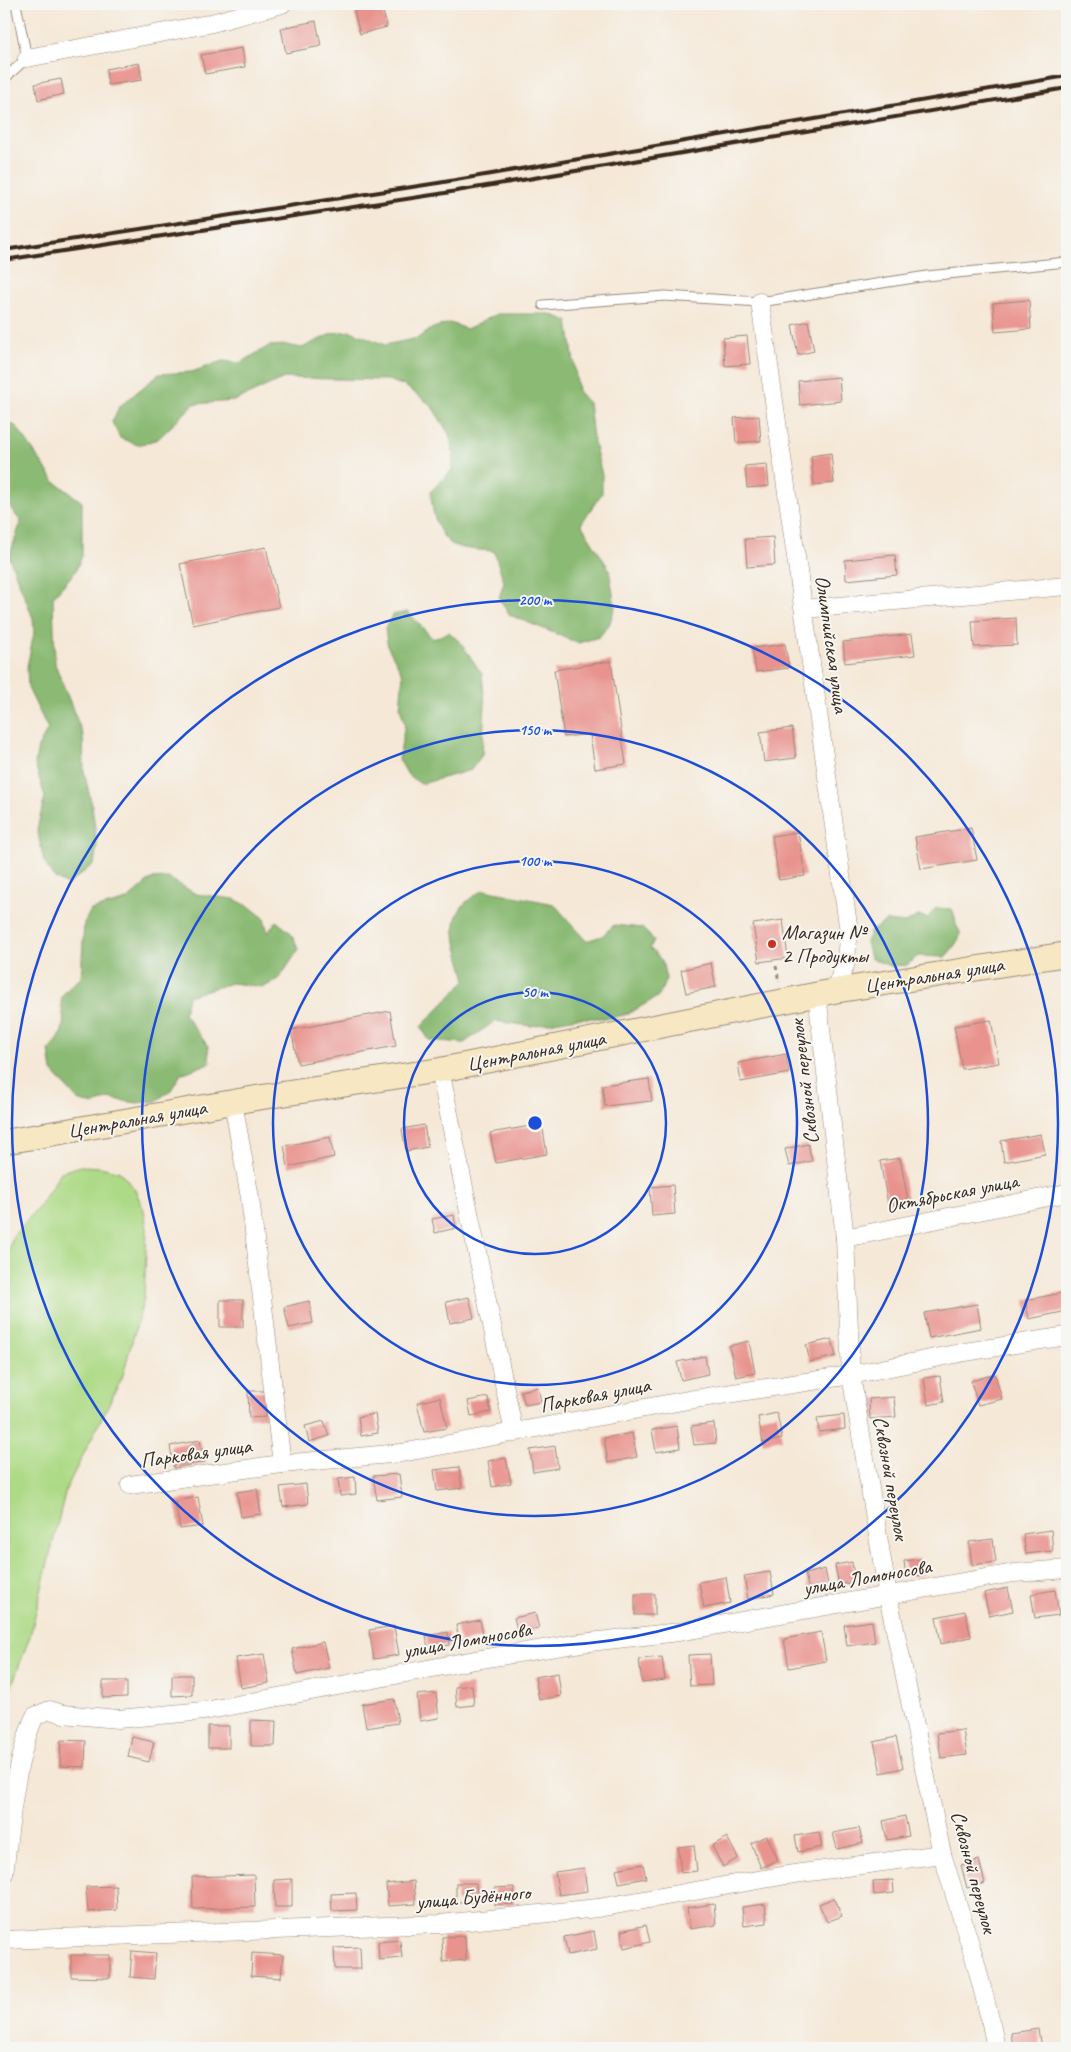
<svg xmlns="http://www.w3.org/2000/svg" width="1071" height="2052" font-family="Caveat,sans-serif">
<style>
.green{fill:#adda86;stroke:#748252}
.forest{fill:#8aba73;stroke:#627248}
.building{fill:#e9938e}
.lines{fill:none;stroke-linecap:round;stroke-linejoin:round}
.lane-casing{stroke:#98897a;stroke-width:11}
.street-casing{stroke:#98897a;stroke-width:19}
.secondary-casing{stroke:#98897a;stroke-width:26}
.path{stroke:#98897a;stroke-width:3;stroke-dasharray:4 4;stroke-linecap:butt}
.lane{stroke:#fff;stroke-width:9}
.street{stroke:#fff;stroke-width:18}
.secondary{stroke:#f7e8c3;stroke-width:24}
.rail{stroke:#3b2a1e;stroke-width:4}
.ring{fill:none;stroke:#1d4ed8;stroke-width:2.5}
.poi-dot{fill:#c8321e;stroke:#f6f6f2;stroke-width:2}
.labels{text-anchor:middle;stroke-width:4;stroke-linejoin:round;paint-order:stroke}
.street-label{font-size:21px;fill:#3b2a1e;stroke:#f6f6f2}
.poi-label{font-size:21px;fill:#3b2a1e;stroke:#f6f6f2;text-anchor:start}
.centre{fill:#1d4ed8;stroke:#f6f6f2;stroke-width:2.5}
.ring-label{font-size:15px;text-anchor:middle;font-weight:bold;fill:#1d4ed8;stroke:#f6f6f2;stroke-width:4;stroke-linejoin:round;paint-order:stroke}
</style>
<rect width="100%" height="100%" fill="#f6f6f2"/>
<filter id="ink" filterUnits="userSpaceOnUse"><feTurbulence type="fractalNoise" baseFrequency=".02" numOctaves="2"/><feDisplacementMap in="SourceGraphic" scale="10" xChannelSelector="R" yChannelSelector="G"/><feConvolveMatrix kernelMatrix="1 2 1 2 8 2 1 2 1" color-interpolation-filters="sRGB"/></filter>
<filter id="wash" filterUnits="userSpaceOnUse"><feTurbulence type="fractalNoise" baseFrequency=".0096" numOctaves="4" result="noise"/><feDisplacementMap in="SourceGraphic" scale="20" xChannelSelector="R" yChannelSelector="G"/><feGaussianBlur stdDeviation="1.12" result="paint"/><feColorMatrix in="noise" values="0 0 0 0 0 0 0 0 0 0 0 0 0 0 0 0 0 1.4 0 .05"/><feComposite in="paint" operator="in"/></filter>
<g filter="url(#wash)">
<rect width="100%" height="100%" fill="#f5e8d7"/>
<path class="green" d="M81,1166L100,1167L120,1172L134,1188L144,1210L147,1229L144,1298L122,1378L66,1489L30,1636L4,1707V1282L7,1257L13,1236L39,1207L61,1172Z"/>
<g class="forest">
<path d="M497,314H550L568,321L578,391L589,403L593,439L602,475V493L581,524L609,569L615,607L609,625L599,637L578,643L510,615L499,598L504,582L494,551C483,550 470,550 459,547C438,542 431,510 431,491L452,470L453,451L449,434L431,405L405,386L388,380L284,378L234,401L194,404L158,439L138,445L120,438L112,422L119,407L159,374L192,372L222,361L240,363L269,346L286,345L302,348L333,333L351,331L385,345L418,338L433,328L450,323L467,329Z"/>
<path d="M4,420L17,427L54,481L82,502V556L75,572L53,597L55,664L83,735L84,771L92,806L97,844L94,864L67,885L53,877L44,861L37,829L45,797L35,764L38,747L48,729L28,688L27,667L34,633L33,618L9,557L21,522L4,499Z"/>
<path d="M408,612L433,639L449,632L461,643L482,674L485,705L482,755L471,770L421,784L408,775L399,759L405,724L400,708L403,675L388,647L385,629L392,615Z"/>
<path d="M168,878L196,894L234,899L250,907L264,918L268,933L276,921L290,932L299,949L279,979L264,987L231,983L188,996L184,1014L208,1046L210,1063L181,1074L171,1090L156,1101L137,1103L108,1098L93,1105L78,1100L52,1071L49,1050C53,1045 59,1040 61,1034C71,1004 45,1004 81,978L84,923L91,910L127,900L151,879Z"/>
<path d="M484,890L554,904L586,941L602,936L614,925L642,928L654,940L650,948L662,961L666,979L659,996L628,1014L611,1018H577L531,1026L495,1021L464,1043L429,1040L421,1027L466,980C457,942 439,913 484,890Z"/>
<path d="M936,908L952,909C955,915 955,918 956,925C957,927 960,930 960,933C961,939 949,953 945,957L918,956L907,965L890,966L870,958L866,942L871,931L887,921L906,923L918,916L928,918Z"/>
</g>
<g id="blocks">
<g class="building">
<path d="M381,4L387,27L360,34L354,11Z"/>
<path d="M316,21L321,46L286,53L281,28Z"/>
<path d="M242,48L245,67L205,74L201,55Z"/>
<path d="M139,63L142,80L108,85L106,69Z"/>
<path d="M61,79L64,94L38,100L35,84Z"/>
<path d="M1029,300L1031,329L995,332L993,303Z"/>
<path d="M808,321L814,351L798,355L792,325Z"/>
<path d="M747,336L750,364L725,366L723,338Z"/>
<path d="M839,377L841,401L800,405L798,381Z"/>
<path d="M759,416L761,441L736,443L734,418Z"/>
<path d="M831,453L834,483L814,485L811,456Z"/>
<path d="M767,464L769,486L747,488L745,466Z"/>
<path d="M773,537L775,565L747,567L745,539Z"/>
<path d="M266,547L279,607L193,625L180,564Z"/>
<path d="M895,555L897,575L846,580L845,560Z"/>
<path d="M1016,618L1017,645L974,647L972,621Z"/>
<path d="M912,634L915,655L845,663L843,642Z"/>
<path d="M785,644L789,668L756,672L752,648Z"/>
<path d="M611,661L626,764L595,769L590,734L564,737L554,670Z"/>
<path d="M792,728L796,758L764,762L760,732Z"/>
<path d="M971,828L977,860L921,869L915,837Z"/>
<path d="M798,832L805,876L779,880L772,836Z"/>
<path d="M783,920L788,958L759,962L753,924Z"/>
<path d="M711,963L716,987L686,993L681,970Z"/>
<path d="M390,1011L396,1046L298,1064L291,1030Z"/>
<path d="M991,1020L999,1063L962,1069L954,1026Z"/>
<path d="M786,1054L789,1073L741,1082L738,1063Z"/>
<path d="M649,1079L652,1101L605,1106L602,1085Z"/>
<path d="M542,1124L547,1154L496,1163L490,1133Z"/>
<path d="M424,1125L428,1147L406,1151L402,1129Z"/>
<path d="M1041,1134L1045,1154L1004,1162L1001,1141Z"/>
<path d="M330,1137L334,1157L288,1167L284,1146Z"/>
<path d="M808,1144L812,1161L789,1166L785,1149Z"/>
<path d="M900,1158L908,1201L888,1204L880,1161Z"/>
<path d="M673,1185L675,1214L652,1216L650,1187Z"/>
<path d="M454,1215L456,1228L435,1233L432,1219Z"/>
<path d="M1067,1292V1311L1029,1319L1025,1300Z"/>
<path d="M469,1297L474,1318L450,1323L446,1302Z"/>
<rect x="220" y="1300" width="23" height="27"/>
<path d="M309,1301L313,1323L289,1328L284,1307Z"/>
<path d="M977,1304L981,1328L929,1338L924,1313Z"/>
<path d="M832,1339L836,1356L810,1362L806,1345Z"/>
<path d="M749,1341L755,1373L736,1377L729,1346Z"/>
<path d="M705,1356L708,1374L681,1380L677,1362Z"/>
<path d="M995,1374L1002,1399L978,1405L971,1381Z"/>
<path d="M940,1376L944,1402L928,1405L924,1378Z"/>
<path d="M538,1387L541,1402L525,1405L521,1391Z"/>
<path d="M248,1391H265L266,1417L249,1418Z"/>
<path d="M440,1397L447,1428L424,1432L417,1403Z"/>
<path d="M488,1397L491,1412L471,1416L468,1401Z"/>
<path d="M894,1397L896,1417L870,1419L869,1399Z"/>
<path d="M777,1413L782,1439L763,1443L758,1417Z"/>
<path d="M375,1414L378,1433L361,1436L358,1417Z"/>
<path d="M844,1415L845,1429L819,1432L817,1418Z"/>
<path d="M324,1421L329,1436L309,1442L305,1426Z"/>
<path d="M714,1423L716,1443L694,1445L691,1426Z"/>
<path d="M677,1426L680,1448L656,1452L652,1430Z"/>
<path d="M632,1433L637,1457L608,1463L604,1438Z"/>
<path d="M200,1440L205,1462L174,1468L170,1446Z"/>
<path d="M555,1446L558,1468L533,1472L530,1450Z"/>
<path d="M506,1458L511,1483L492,1487L488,1461Z"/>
<path d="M459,1467L462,1488L437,1491L434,1470Z"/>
<path d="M399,1474L402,1497L377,1500L373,1476Z"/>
<path d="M355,1477L356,1494L340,1496L338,1479Z"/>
<path d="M306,1484L308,1504L283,1507L280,1487Z"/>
<path d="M257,1489L261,1514L241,1517L237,1492Z"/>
<path d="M198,1497L203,1526L180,1529L175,1501Z"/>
<path d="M1051,1530L1053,1551L1026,1554L1023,1534Z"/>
<path d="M993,1539L996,1562L972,1565L969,1542Z"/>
<path d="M920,1559L922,1575L906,1576L904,1561Z"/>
<path d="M852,1562L855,1582L839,1585L835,1565Z"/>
<path d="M825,1569L829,1589L810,1594L805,1574Z"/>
<path d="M770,1572L774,1594L748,1599L744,1576Z"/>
<path d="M726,1577L730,1603L704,1608L699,1582Z"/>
<path d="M1008,1588L1013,1611L989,1616L984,1593Z"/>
<path d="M1055,1590L1059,1615L1035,1618L1031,1594Z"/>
<rect x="635" y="1594" width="20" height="21"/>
<path d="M965,1611L971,1637L941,1644L936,1617Z"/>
<path d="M535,1613L539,1628L518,1633L514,1618Z"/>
<path d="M480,1620L484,1638L460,1643L456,1625Z"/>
<path d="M872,1621L875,1642L847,1646L844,1625Z"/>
<path d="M394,1626L399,1655L374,1659L369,1630Z"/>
<path d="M448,1632L450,1645L428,1648L426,1636Z"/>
<path d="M821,1632L826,1661L789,1668L784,1639Z"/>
<path d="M323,1642L329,1668L297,1675L292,1649Z"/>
<path d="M264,1654L269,1683L241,1688L236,1658Z"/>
<path d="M710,1654L712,1685L690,1686L688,1655Z"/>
<path d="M662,1657L665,1680L642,1683L639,1659Z"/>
<path d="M558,1673L561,1696L539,1700L535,1677Z"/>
<path d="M172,1675H192V1695L172,1696Z"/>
<path d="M103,1681H127V1697L103,1698Z"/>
<path d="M472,1685L474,1705L457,1707L455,1687Z"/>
<path d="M436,1693L439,1718L420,1721L417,1695Z"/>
<path d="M394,1699L398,1723L366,1728L362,1704Z"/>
<path d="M251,1720L276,1721L275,1746H251Z"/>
<rect x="208" y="1726" width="21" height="22"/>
<path d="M963,1730L967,1755L941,1758L937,1733Z"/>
<path d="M132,1737L154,1742L149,1762L128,1757Z"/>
<path d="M896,1737L903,1768L881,1773L874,1742Z"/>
<path d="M61,1740L86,1741L85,1767L60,1766Z"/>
<path d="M905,1816L909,1836L887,1840L883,1821Z"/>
<path d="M859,1828L863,1843L837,1849L833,1833Z"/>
<path d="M819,1832L822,1847L798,1852L795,1836Z"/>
<path d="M767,1836L778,1860L761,1868L751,1843Z"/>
<path d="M727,1837L738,1858L723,1867L712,1846Z"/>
<path d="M694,1845L697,1871L681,1873L678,1847Z"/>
<path d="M979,1860L985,1883L967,1888L961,1865Z"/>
<path d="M643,1864L646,1878L619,1883L616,1869Z"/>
<path d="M584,1868L587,1891L559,1895L555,1872Z"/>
<path d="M254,1875L255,1907L193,1909L192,1877Z"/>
<path d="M292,1879V1907H275L274,1880Z"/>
<path d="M893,1880L894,1893L874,1895L873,1881Z"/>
<path d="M414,1881L416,1904L388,1906L386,1884Z"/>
<path d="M456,1883H476L477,1902H456Z"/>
<path d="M116,1886L117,1910L88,1912L86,1887Z"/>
<path d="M514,1887V1904L494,1905V1888Z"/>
<path d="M356,1893L357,1910L332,1911L331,1894Z"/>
<path d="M834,1898L842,1916L827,1922L819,1904Z"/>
<path d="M714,1904L716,1925L690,1929L687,1908Z"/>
<path d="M765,1904L767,1923L744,1926L742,1907Z"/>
<path d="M646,1925L650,1942L624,1948L621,1931Z"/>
<path d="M594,1931L597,1949L568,1955L564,1937Z"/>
<path d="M465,1936L466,1960L443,1962L442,1937Z"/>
<path d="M400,1940L402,1958L379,1960L378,1942Z"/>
<path d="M360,1947L361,1969H335L334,1948Z"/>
<path d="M132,1951L156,1953L154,1979L130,1977Z"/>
<path d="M252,1953L283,1955L281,1978L251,1976Z"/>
<path d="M71,1955H110V1978L71,1977Z"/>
<path d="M1038,2029L1041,2048H1013L1011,2033Z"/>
<path d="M978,2043L979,2048H957V2047Z"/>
</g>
</g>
</g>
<g filter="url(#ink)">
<use href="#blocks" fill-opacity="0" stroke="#98897a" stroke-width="1"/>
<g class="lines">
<g class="lane-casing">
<g id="lane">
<path d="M4,79L27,58L16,4"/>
<path d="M543,305L665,296L760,302L927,276L1067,262"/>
</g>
</g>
<g class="street-casing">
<g id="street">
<path d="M27,58L208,24L282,4"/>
<path d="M760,302L849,932L845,966L834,991"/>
<path d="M804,609L1067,586"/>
<path d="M817,994L845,1238L851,1375L888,1596L942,1854L975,1960L990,2019L996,2048"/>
<path d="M440,1070L514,1433"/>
<path d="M233,1102L250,1198L282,1464"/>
<path d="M845,1238L1067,1193"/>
<path d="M130,1485L282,1464L401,1453L688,1400L851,1375L965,1352L1067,1336"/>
<path d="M4,1874C10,1826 15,1759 35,1716L50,1710L63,1714L118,1719L204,1711L475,1660L581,1643L679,1632L1014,1573L1067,1569"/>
<path d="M4,1940L440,1924L598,1908L787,1875L942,1854"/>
</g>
</g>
<g class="secondary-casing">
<path id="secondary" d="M4,1142L256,1098L440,1070L834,991L1067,954"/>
</g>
<path class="path" d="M776,966L779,982"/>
<use href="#lane" class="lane"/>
<use href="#street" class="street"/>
<use href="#secondary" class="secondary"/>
<g class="rail">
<path d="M4,250L438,183L1067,76"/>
<path d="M4,260L439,194L1067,88"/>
</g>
</g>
</g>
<g class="ring">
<circle cx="535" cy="1123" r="131"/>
<circle cx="535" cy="1123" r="262"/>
<circle cx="535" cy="1123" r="393"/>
<circle cx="535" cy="1123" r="523"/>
</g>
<circle class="poi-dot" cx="772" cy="944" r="5"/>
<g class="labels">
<g class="street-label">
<text transform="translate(832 644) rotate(82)" y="7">Олимпийская улица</text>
<text transform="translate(934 975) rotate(-9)" y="7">Центральная улица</text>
<text transform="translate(536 1051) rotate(-11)" y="7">Центральная улица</text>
<text transform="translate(804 1082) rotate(-97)" y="7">Сквозной переулок</text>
<text transform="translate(137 1119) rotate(-10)" y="7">Центральная улица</text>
<text transform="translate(952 1193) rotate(-11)" y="7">Октябрьская улица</text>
<text transform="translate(595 1395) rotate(-11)" y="7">Парковая улица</text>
<text transform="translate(196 1453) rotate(-8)" y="7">Парковая улица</text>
<text transform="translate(891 1478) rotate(80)" y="7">Сквозной переулок</text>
<text transform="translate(867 1577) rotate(-10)" y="7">улица Ломоносова</text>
<text transform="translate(467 1640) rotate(-10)" y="7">улица Ломоносова</text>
<text transform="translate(974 1872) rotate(75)" y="7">Сквозной переулок</text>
<text transform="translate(473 1897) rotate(-5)" y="7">улица Будённого</text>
</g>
<g class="poi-label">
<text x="782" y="939">Магазин №<tspan x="782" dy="24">2 Продукты</tspan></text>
</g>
</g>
<circle cx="535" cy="1123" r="8" class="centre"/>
<g class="ring-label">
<text x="535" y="605">200 m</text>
<text x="535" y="735">150 m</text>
<text x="535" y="866">100 m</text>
<text x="535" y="997">50 m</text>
</g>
<rect width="1071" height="2052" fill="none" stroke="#f6f6f2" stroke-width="20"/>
</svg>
